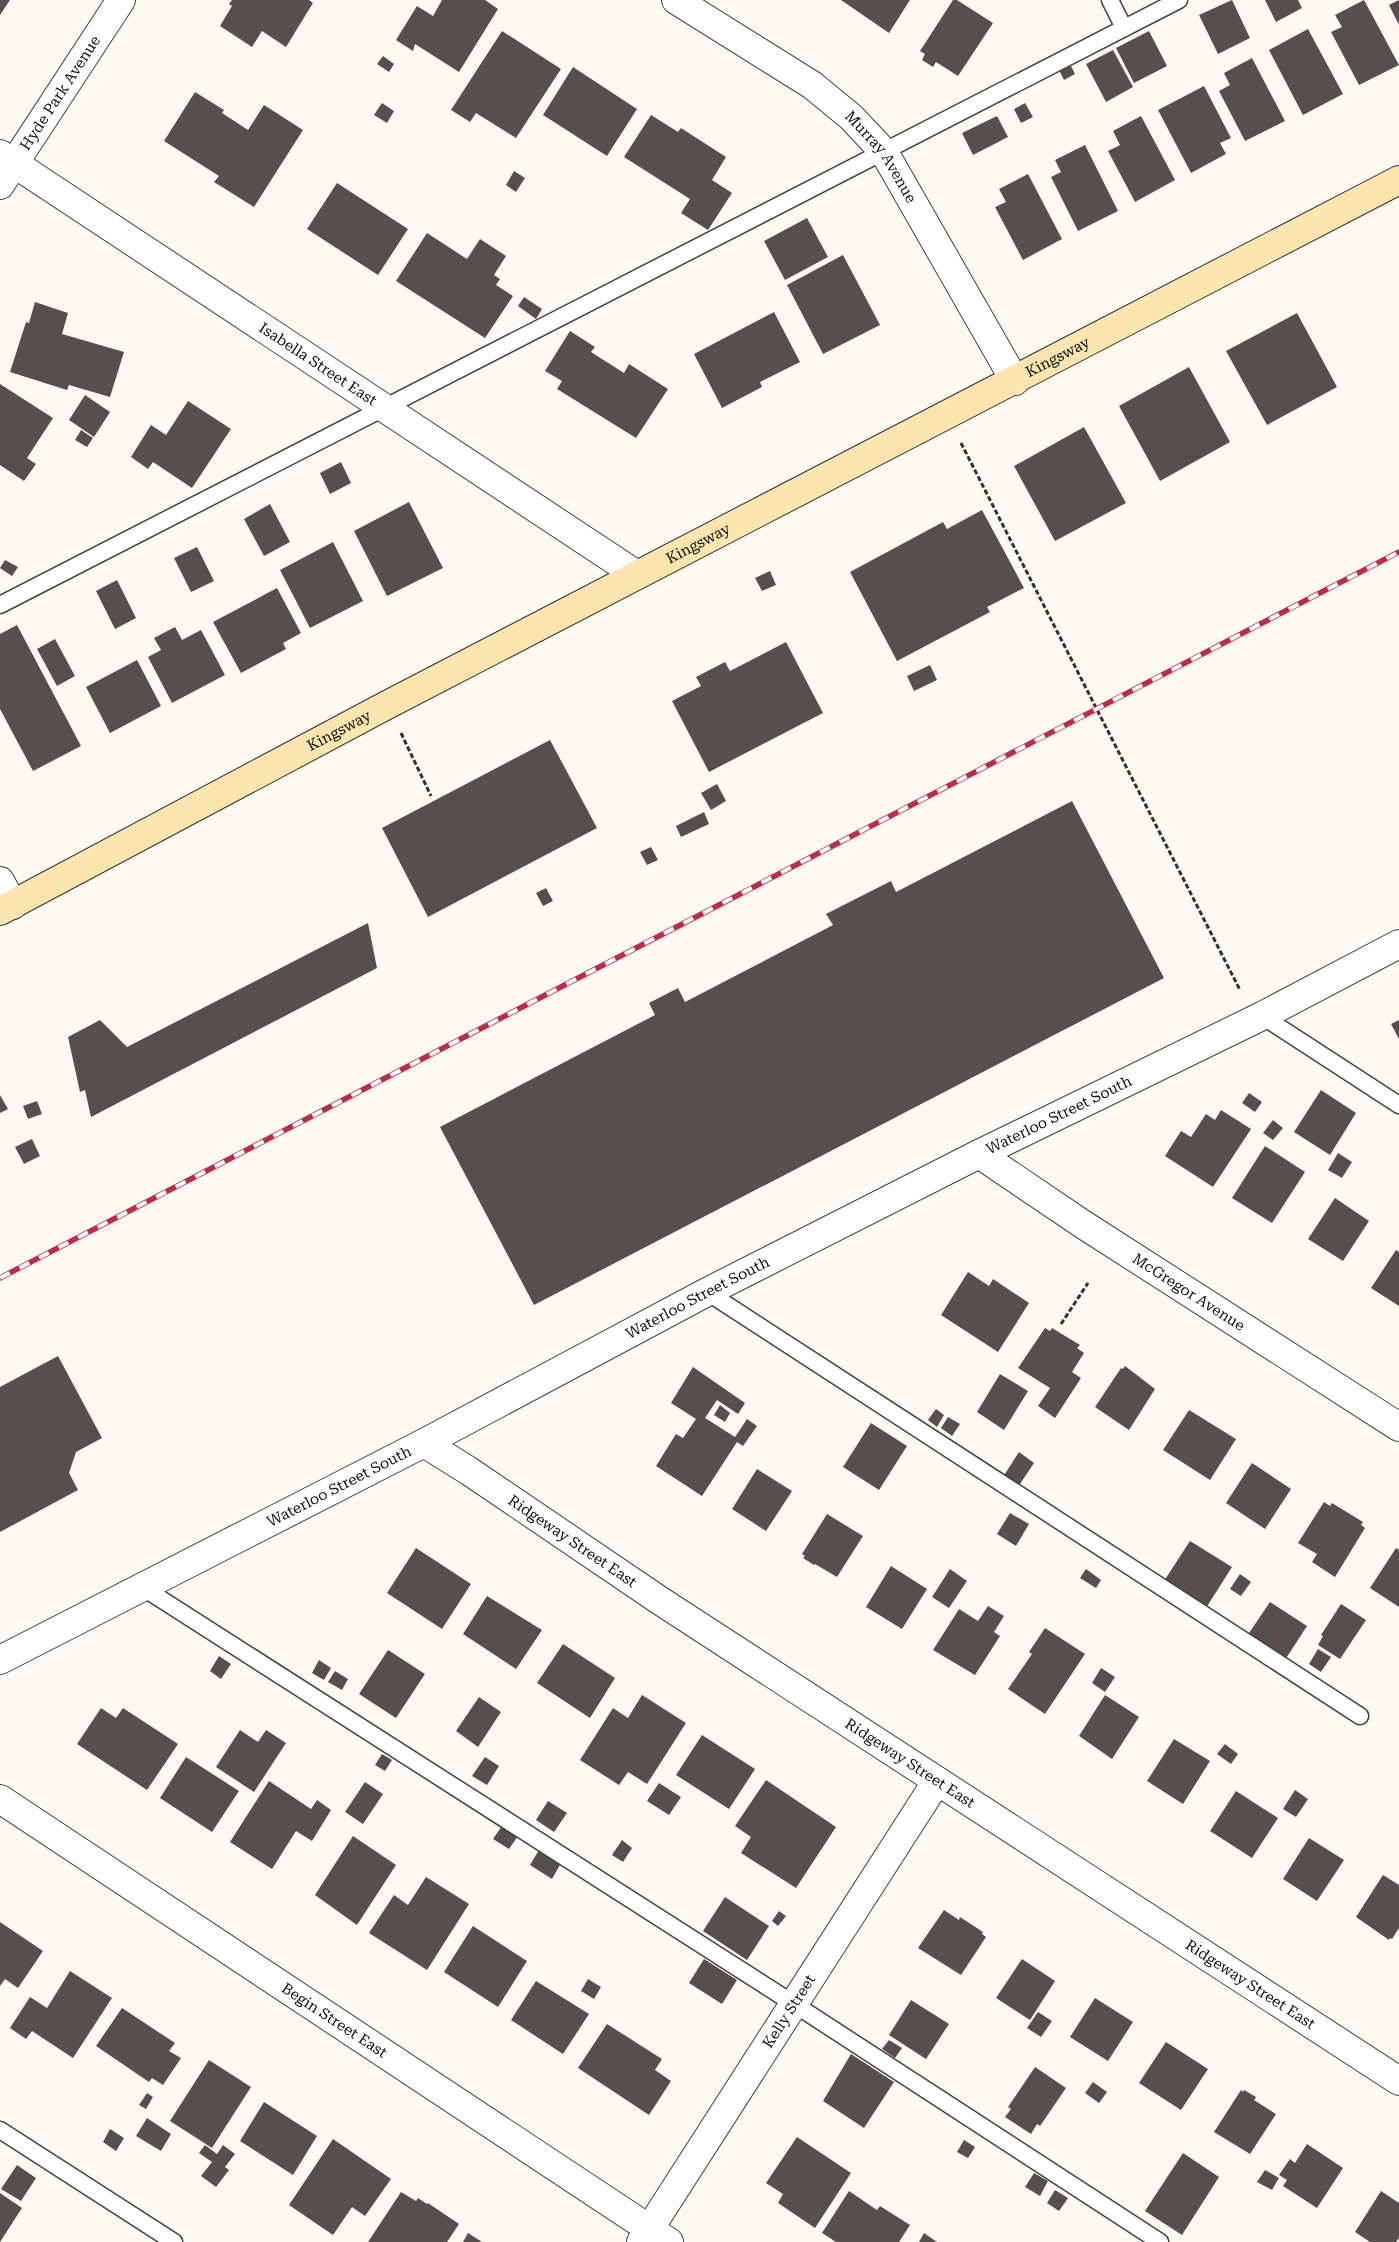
<svg xmlns="http://www.w3.org/2000/svg" width="1399" height="2242" font-family="'Roboto Serif',serif">
<style>
.building{fill:#584e4c}
.lines{fill:none;stroke-linecap:round;stroke-linejoin:round}
.service-casing{stroke:#424242;stroke-width:19}
.minor-casing{stroke:#424242;stroke-width:30}
.secondary-casing{stroke:#313131;stroke-width:30}
.path{stroke:#313131;stroke-width:3;stroke-dasharray:5 2.5;stroke-linecap:butt}
.service{stroke:#fff;stroke-width:16}
.minor{stroke:#fff;stroke-width:28}
.secondary{stroke:#fce6b0;stroke-width:28}
.rail-casing{stroke:#bb2c4c;stroke-width:5.5}
.rail{stroke:#fff;stroke-width:4;stroke-dasharray:11;stroke-linecap:butt}
.labels{text-anchor:middle;stroke-width:5;stroke-linejoin:round;paint-order:stroke}
.street-label{font-size:15px;fill:#0f0f0f;stroke:#fff}
</style>
<rect width="100%" height="100%" fill="#fefaf2"/>
<g class="building">
<path d="M0,0H10L0,15Z"/>
<path d="M232,0H309L313,3L286,47L262,31L252,47L220,26L232,6L229,4Z"/>
<path d="M442,0H485L498,9L459,72L415,44L413,51L396,40L417,6L433,16Z"/>
<path d="M841,0H910L889,33Z"/>
<path d="M953,0H957L993,23L958,76L936,62L933,67L922,60L925,54L920,51Z"/>
<path d="M1232,0L1250,38L1218,54L1199,15Z"/>
<path d="M1265,0H1298L1302,8L1276,22Z"/>
<path d="M1364,0L1399,65L1359,85L1331,32L1342,27L1335,15Z"/>
<path d="M1399,0V25L1389,5Z"/>
<path d="M1308,29L1343,94L1303,115L1269,50Z"/>
<path d="M502,31L561,69L516,138L476,113L470,122L451,110Z"/>
<path d="M1149,31L1167,66L1134,83L1116,48Z"/>
<path d="M1113,50L1133,87L1106,102L1086,64Z"/>
<path d="M383,56L394,64L389,72L377,64Z"/>
<path d="M1252,58L1285,121L1245,141L1219,91L1230,85L1224,73Z"/>
<path d="M1070,64L1075,74L1064,80L1059,70Z"/>
<path d="M573,67L637,109L607,156L543,115Z"/>
<path d="M1204,86L1231,138L1220,143L1226,154L1191,173L1158,110Z"/>
<path d="M195,92L224,110L222,113L248,130L264,105L303,130L254,207L214,182L219,176L164,141Z"/>
<path d="M382,103L394,111L387,123L374,115Z"/>
<path d="M1025,103L1033,117L1021,123L1014,109Z"/>
<path d="M651,115L678,132L681,128L726,157L712,180L732,193L708,230L681,213L690,199L624,157Z"/>
<path d="M997,116L1008,137L973,155L962,133Z"/>
<path d="M1141,116L1175,180L1135,202L1108,151L1120,145L1113,131Z"/>
<path d="M1085,145L1118,211L1078,231L1051,177L1061,172L1055,160Z"/>
<path d="M514,171L525,178L516,192L506,185Z"/>
<path d="M1028,174L1062,239L1023,260L995,207L1006,202L999,189Z"/>
<path d="M337,183L408,229L378,275L307,229Z"/>
<path d="M807,218L828,257L785,280L764,241Z"/>
<path d="M427,233L467,259L480,239L506,256L494,275L500,279L496,285L513,296L485,338L396,281Z"/>
<path d="M843,255L880,325L823,354L787,285Z"/>
<path d="M524,297L542,309L536,319L518,306Z"/>
<path d="M35,302L68,313L62,334L124,352L110,397L69,385L67,390L10,372L26,322L29,323Z"/>
<path d="M774,312L800,362L760,382L762,387L722,408L694,354Z"/>
<path d="M1297,313L1337,387L1267,425L1226,351Z"/>
<path d="M570,331L595,347L591,352L624,373L629,364L668,389L636,438L557,389L562,381L545,371Z"/>
<path d="M1189,367L1230,442L1160,481L1119,406Z"/>
<path d="M0,384L53,418L27,458L36,464L24,481L0,465Z"/>
<path d="M85,395L110,412L94,437L69,420Z"/>
<path d="M188,401L231,429L192,488L153,462L148,469L131,457L151,425L166,435Z"/>
<path d="M1084,427L1126,503L1055,541L1014,466Z"/>
<path d="M81,430L93,438L87,447L75,440Z"/>
<path d="M341,462L351,483L330,494L320,473Z"/>
<path d="M409,502L443,568L387,596L354,531Z"/>
<path d="M270,504L290,542L264,556L244,519Z"/>
<path d="M982,510L1024,588L987,607L990,612L897,661L850,572L943,522L947,529Z"/>
<path d="M333,542L363,601L310,628L280,570Z"/>
<path d="M197,547L214,581L191,592L174,558Z"/>
<path d="M5,560L18,567L12,576L0,568Z"/>
<path d="M770,571L776,585L762,591L755,578Z"/>
<path d="M117,580L136,618L115,629L96,591Z"/>
<path d="M277,588L301,633L283,643L286,649L241,673L213,622Z"/>
<path d="M17,625L81,746L33,771L0,709V634Z"/>
<path d="M175,627L182,640L201,630L225,675L172,703L148,657L161,650L154,638Z"/>
<path d="M55,639L75,676L57,686L37,649Z"/>
<path d="M786,642L823,713L709,772L672,701L701,686L696,677L725,662L730,671Z"/>
<path d="M137,660L161,706L110,733L86,687Z"/>
<path d="M930,665L937,680L914,691L907,676Z"/>
<path d="M550,740L597,828L428,917L382,828Z"/>
<path d="M717,784L726,801L711,810L701,793Z"/>
<path d="M1072,801L1164,978L534,1305L440,1127L655,1015L649,1003L678,988L685,1002L833,925L826,914L891,881L896,892Z"/>
<path d="M704,812L709,824L681,837L676,826Z"/>
<path d="M651,847L658,860L647,865L640,852Z"/>
<path d="M546,888L553,901L543,906L536,893Z"/>
<path d="M368,923L377,968L91,1117L85,1090L80,1092L68,1037L100,1020L127,1047Z"/>
<path d="M1399,1020V1039L1391,1024Z"/>
<path d="M1321,1090L1356,1113L1330,1155L1294,1132Z"/>
<path d="M1249,1093L1262,1102L1255,1112L1242,1103Z"/>
<path d="M0,1095L8,1109L0,1113Z"/>
<path d="M37,1101L42,1114L28,1119L23,1106Z"/>
<path d="M1221,1110L1251,1129L1213,1187L1165,1156L1181,1131L1191,1137L1206,1114L1215,1120Z"/>
<path d="M1273,1120L1283,1128L1273,1140L1263,1133Z"/>
<path d="M32,1139L40,1156L24,1164L15,1147Z"/>
<path d="M1265,1146L1305,1172L1272,1223L1232,1198Z"/>
<path d="M1338,1153L1352,1162L1342,1178L1328,1170Z"/>
<path d="M1335,1198L1369,1221L1343,1261L1308,1239Z"/>
<path d="M1396,1250L1399,1252V1306L1371,1288Z"/>
<path d="M968,1272L989,1286L993,1279L1029,1303L998,1352L941,1315Z"/>
<path d="M1045,1328L1050,1331L1052,1328L1080,1345L1077,1348L1084,1353L1072,1372L1081,1378L1055,1418L1038,1406L1050,1388L1018,1368Z"/>
<path d="M58,1356L102,1438L76,1452L69,1473L78,1490L0,1532V1387Z"/>
<path d="M1125,1366L1155,1389L1129,1430L1095,1407L1121,1368L1123,1369Z"/>
<path d="M693,1367L745,1403L738,1414L717,1400L705,1418L735,1437L747,1419L757,1426L743,1446L737,1442L702,1496L656,1466L676,1434L683,1438L696,1419L671,1403Z"/>
<path d="M1000,1374L1028,1391L1004,1430L977,1412Z"/>
<path d="M720,1405L730,1413L725,1422L714,1415Z"/>
<path d="M936,1409L944,1415L937,1427L928,1420Z"/>
<path d="M1189,1410L1236,1439L1210,1480L1163,1450Z"/>
<path d="M948,1417L960,1424L952,1436L941,1428Z"/>
<path d="M871,1423L907,1446L879,1490L843,1467Z"/>
<path d="M1019,1452L1034,1463L1018,1487L1003,1477Z"/>
<path d="M1252,1463L1291,1489L1265,1529L1226,1503Z"/>
<path d="M757,1469L792,1491L766,1531L732,1509Z"/>
<path d="M1324,1502L1330,1506L1332,1503L1363,1522L1361,1525L1365,1528L1335,1577L1312,1562L1317,1554L1298,1543Z"/>
<path d="M1010,1513L1029,1524L1016,1546L997,1534Z"/>
<path d="M827,1514L863,1536L837,1577L815,1564L814,1565L803,1558L805,1556L802,1554Z"/>
<path d="M1190,1541L1232,1567L1206,1608L1164,1581Z"/>
<path d="M416,1548L471,1584L442,1629L387,1593Z"/>
<path d="M1396,1548L1399,1550V1607L1370,1588Z"/>
<path d="M891,1566L927,1589L902,1629L866,1607Z"/>
<path d="M950,1569L967,1581L949,1608L932,1597Z"/>
<path d="M1086,1569L1101,1580L1096,1588L1080,1578Z"/>
<path d="M1240,1574L1251,1582L1241,1596L1230,1589Z"/>
<path d="M487,1596L542,1630L516,1669L463,1634Z"/>
<path d="M1270,1602L1307,1626L1283,1663L1245,1639Z"/>
<path d="M1341,1604L1366,1620L1340,1659L1318,1645L1323,1636L1321,1635Z"/>
<path d="M988,1606L1004,1616L994,1632L1000,1636L975,1675L933,1650L959,1609L978,1621Z"/>
<path d="M1045,1628L1085,1654L1045,1714L1008,1689L1032,1654L1029,1652Z"/>
<path d="M563,1644L615,1678L590,1718L537,1683Z"/>
<path d="M1318,1649L1331,1657L1321,1672L1309,1664Z"/>
<path d="M388,1650L425,1674L396,1718L359,1694Z"/>
<path d="M219,1656L231,1664L221,1679L210,1671Z"/>
<path d="M319,1660L331,1668L324,1680L312,1673Z"/>
<path d="M1101,1668L1115,1677L1105,1692L1092,1683Z"/>
<path d="M335,1671L348,1679L342,1690L328,1682Z"/>
<path d="M642,1695L686,1723L647,1784L628,1772L619,1785L580,1760L613,1708L628,1718Z"/>
<path d="M1105,1695L1139,1717L1112,1759L1079,1736Z"/>
<path d="M479,1697L501,1712L478,1747L456,1731Z"/>
<path d="M101,1708L116,1718L123,1708L178,1744L147,1790L77,1744Z"/>
<path d="M240,1730L258,1742L266,1730L286,1743L254,1792L216,1767Z"/>
<path d="M702,1735L755,1769L729,1809L676,1775Z"/>
<path d="M1174,1739L1210,1761L1183,1804L1147,1781Z"/>
<path d="M1225,1744L1238,1754L1231,1764L1217,1754Z"/>
<path d="M382,1754L392,1760L385,1771L375,1765Z"/>
<path d="M186,1757L239,1791L212,1832L160,1798Z"/>
<path d="M485,1757L499,1766L487,1785L472,1776Z"/>
<path d="M766,1780L836,1827L796,1888L741,1853L751,1837L735,1826Z"/>
<path d="M269,1781L311,1809L317,1800L331,1810L312,1841L296,1831L272,1869L230,1842Z"/>
<path d="M365,1782L383,1794L363,1824L345,1812Z"/>
<path d="M659,1783L681,1797L669,1815L647,1801Z"/>
<path d="M1295,1790L1308,1799L1296,1817L1283,1809Z"/>
<path d="M1236,1791L1278,1818L1252,1858L1210,1831Z"/>
<path d="M548,1801L567,1813L554,1832L536,1820Z"/>
<path d="M502,1826L518,1836L509,1849L493,1839Z"/>
<path d="M353,1836L396,1865L357,1925L315,1895Z"/>
<path d="M1309,1838L1344,1860L1317,1901L1283,1879Z"/>
<path d="M622,1840L632,1848L623,1862L612,1855Z"/>
<path d="M539,1850L561,1863L552,1879L530,1865Z"/>
<path d="M1383,1875L1399,1885V1928L1392,1939L1390,1938L1389,1940L1356,1917Z"/>
<path d="M426,1877L469,1904L427,1970L369,1933L394,1895L408,1905Z"/>
<path d="M725,1897L769,1926L747,1960L703,1931Z"/>
<path d="M944,1910L959,1920L960,1917L983,1932L982,1934L986,1937L961,1975L918,1948Z"/>
<path d="M779,1911L786,1916L778,1926L772,1921Z"/>
<path d="M0,1922L43,1951L18,1988L5,1979L0,1986Z"/>
<path d="M473,1926L527,1961L498,2007L444,1972Z"/>
<path d="M704,1959L737,1980L722,2004L689,1983Z"/>
<path d="M1022,1959L1055,1981L1030,2020L996,1998Z"/>
<path d="M70,1971L112,1998L73,2058L32,2031L26,2039L10,2028L30,1997L47,2008Z"/>
<path d="M588,1979L601,1987L594,1999L581,1991Z"/>
<path d="M536,1981L589,2014L563,2054L511,2020Z"/>
<path d="M1095,1998L1133,2022L1108,2061L1070,2037Z"/>
<path d="M911,2000L949,2024L926,2059L889,2035Z"/>
<path d="M122,2008L175,2043L169,2051L181,2058L163,2085L152,2078L149,2082L96,2046Z"/>
<path d="M1038,2012L1052,2021L1041,2037L1027,2028Z"/>
<path d="M607,2024L662,2059L655,2070L671,2081L649,2115L578,2068Z"/>
<path d="M889,2040L902,2048L895,2058L882,2049Z"/>
<path d="M1166,2042L1208,2069L1181,2110L1139,2083Z"/>
<path d="M851,2054L894,2082L864,2128L823,2101Z"/>
<path d="M209,2060L251,2087L212,2148L170,2121Z"/>
<path d="M1035,2067L1066,2088L1040,2126L1037,2124L1031,2134L1005,2117L1011,2109L1008,2107Z"/>
<path d="M1093,2082L1107,2092L1099,2103L1085,2093Z"/>
<path d="M1241,2090L1243,2092L1244,2090L1256,2097L1254,2100L1276,2114L1250,2154L1214,2132Z"/>
<path d="M147,2093L153,2097L146,2109L139,2105Z"/>
<path d="M264,2102L317,2136L293,2175L240,2141Z"/>
<path d="M147,2118L171,2134L161,2151L136,2136Z"/>
<path d="M110,2129L124,2138L116,2151L103,2142Z"/>
<path d="M797,2137L851,2173L815,2228L778,2203L783,2194L766,2183Z"/>
<path d="M333,2139L391,2179L365,2216L352,2207L333,2235L289,2205Z"/>
<path d="M964,2140L975,2147L968,2158L957,2152Z"/>
<path d="M1307,2144L1343,2168L1317,2208L1283,2186L1287,2180L1279,2175L1290,2159L1295,2163Z"/>
<path d="M205,2145L217,2154L223,2145L235,2154L225,2167L229,2170L216,2187L201,2176L212,2162L199,2153Z"/>
<path d="M1183,2153L1219,2177L1182,2235L1145,2211Z"/>
<path d="M17,2165L36,2178L21,2201L1,2189Z"/>
<path d="M1265,2170L1279,2178L1272,2190L1257,2182Z"/>
<path d="M1034,2173L1048,2181L1040,2196L1025,2187Z"/>
<path d="M1055,2190L1068,2198L1059,2211L1047,2203Z"/>
<path d="M849,2191L877,2210L880,2206L910,2225L899,2242H836L822,2233Z"/>
<path d="M1381,2191L1399,2203V2238L1396,2242H1370L1355,2232Z"/>
<path d="M401,2192L416,2201L418,2198L427,2204L428,2203L459,2224L447,2242H368Z"/>
<path d="M0,2193L22,2208L0,2242Z"/>
<path d="M468,2233L482,2242H463Z"/>
<path d="M924,2233L937,2242H919Z"/>
</g>
<g class="lines">
<g class="service-casing">
<g id="service">
<path d="M1110,0L1124,28"/>
<path d="M0,605L1179,0"/>
<path d="M1262,1016L1399,1105"/>
<path d="M707,1292L1360,1716"/>
<path d="M142,1587L794,2004L1160,2242"/>
<path d="M0,2130L174,2242"/>
</g>
</g>
<g class="minor-casing">
<g id="minor">
<path id="s1" d="M676,0L812,85L851,117L884,152L1015,381"/>
<path id="s2" d="M0,154L637,575"/>
<path id="s3" d="M0,185L121,0"/>
<path d="M0,881L13,905"/>
<path id="s4" d="M979,1154L1084,1225L1399,1427"/>
<path id="s5" d="M424,1443L469,1471L659,1600L1399,2081"/>
<path id="s6" d="M0,1660L424,1443L707,1292L979,1154L1262,1016L1399,944"/>
<path id="s7" d="M0,1799L669,2242"/>
<path id="s8" d="M641,2242L937,1781"/>
</g>
</g>
<g class="secondary-casing">
<g id="secondary">
<path id="s9" d="M0,911L387,705L1399,180"/>
</g>
</g>
<g class="path">
<path d="M961,443L1240,990"/>
<path d="M401,733L431,796"/>
<path d="M1061,1324L1088,1283"/>
</g>
<use href="#service" class="service"/>
<use href="#minor" class="minor"/>
<use href="#secondary" class="secondary"/>
<g class="rail-casing">
<path id="rail" d="M0,1278L1399,552"/>
</g>
<use href="#rail" class="rail"/>
</g>
<g class="labels">
<g class="street-label">
<text dy="5" stroke="none"><textPath href="#s3" startOffset="110">Hyde Park Avenue</textPath></text>
<text dy="5" stroke="none"><textPath href="#s1" startOffset="261">Murray Avenue</textPath></text>
<text dy="5" stroke="none"><textPath href="#s9" startOffset="1194">Kingsway</textPath></text>
<text dy="5" stroke="none"><textPath href="#s2" startOffset="381">Isabella Street East</textPath></text>
<text dy="5" stroke="none"><textPath href="#s9" startOffset="789">Kingsway</textPath></text>
<text dy="5" stroke="none"><textPath href="#s9" startOffset="384">Kingsway</textPath></text>
<text dy="5" stroke="none"><textPath href="#s6" startOffset="1191">Waterloo Street South</textPath></text>
<text dy="5" stroke="none"><textPath href="#s4" startOffset="251">McGregor Avenue</textPath></text>
<text dy="5" stroke="none"><textPath href="#s6" startOffset="786">Waterloo Street South</textPath></text>
<text dy="5" stroke="none"><textPath href="#s6" startOffset="381">Waterloo Street South</textPath></text>
<text dy="5" stroke="none"><textPath href="#s5" startOffset="178">Ridgeway Street East</textPath></text>
<text dy="5" stroke="none"><textPath href="#s5" startOffset="582">Ridgeway Street East</textPath></text>
<text dy="5" stroke="none"><textPath href="#s5" startOffset="988">Ridgeway Street East</textPath></text>
<text dy="5" stroke="none"><textPath href="#s8" startOffset="274">Kelly Street</textPath></text>
<text dy="5" stroke="none"><textPath href="#s7" startOffset="401">Begin Street East</textPath></text>
</g>
</g>
</svg>
